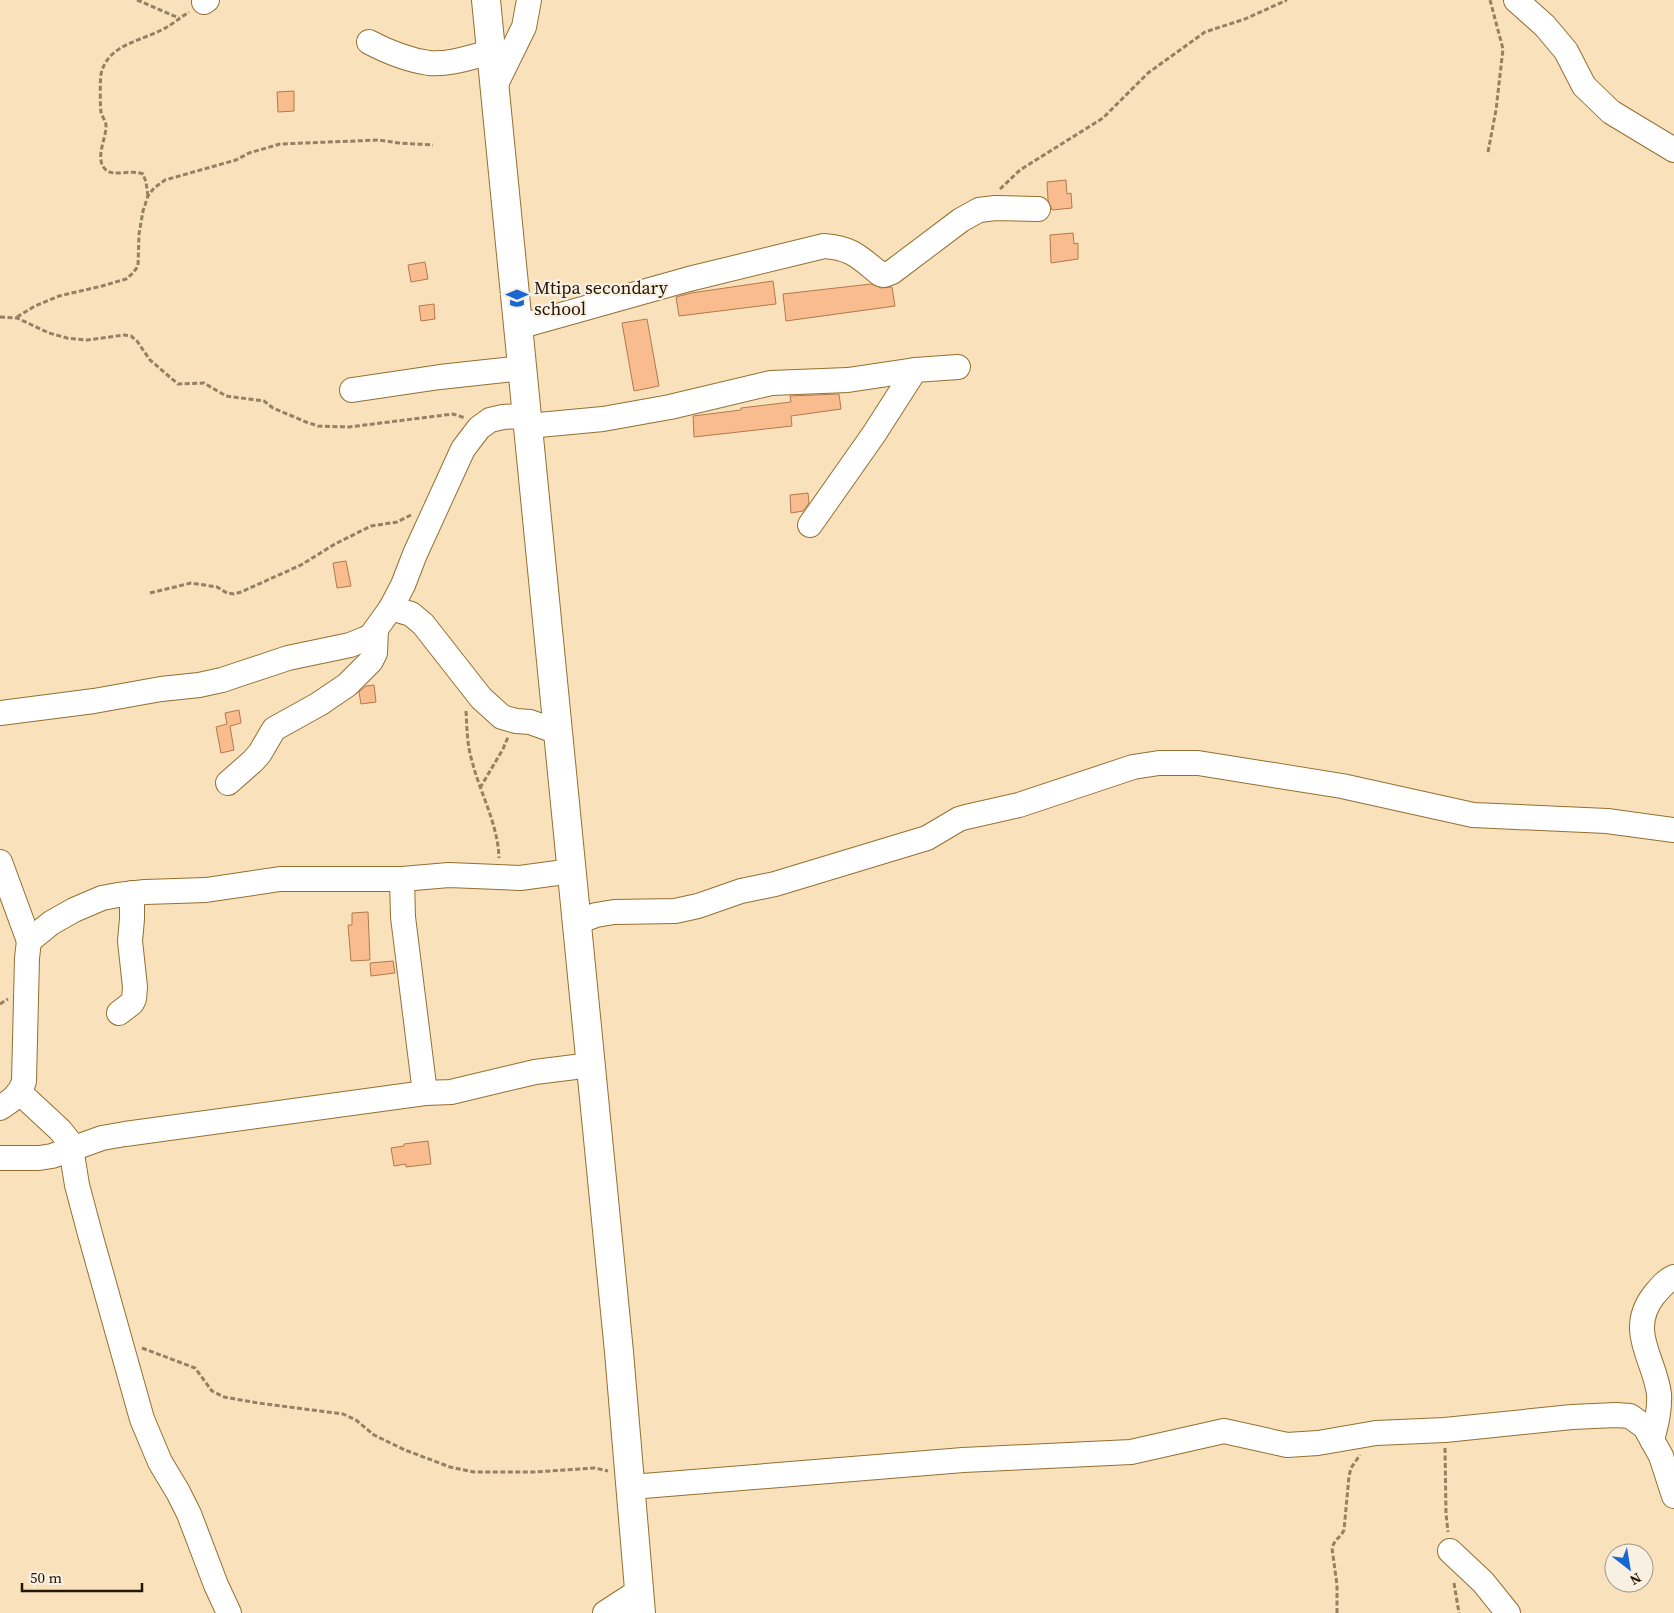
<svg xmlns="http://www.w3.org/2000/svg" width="1674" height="1613" font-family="'Source Serif 4',serif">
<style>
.building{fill:#f8bc8e;stroke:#b27a4e}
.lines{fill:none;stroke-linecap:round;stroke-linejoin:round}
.minor-casing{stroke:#946f31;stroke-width:26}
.major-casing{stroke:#946f31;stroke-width:30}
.path{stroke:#948062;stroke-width:3;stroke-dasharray:5 2.5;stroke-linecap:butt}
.minor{stroke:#fff;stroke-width:24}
.major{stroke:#fff;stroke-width:28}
.labels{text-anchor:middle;stroke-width:4.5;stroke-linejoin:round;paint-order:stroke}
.poi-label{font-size:18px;fill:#251600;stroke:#f9f0e4;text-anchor:start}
</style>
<rect width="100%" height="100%" fill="#f9e1bc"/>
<g class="building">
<path d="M294,91V111L278,112L277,92Z"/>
<path d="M1066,180L1067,194L1071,193L1072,208L1052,210L1048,200L1047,182Z"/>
<path d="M1073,233L1074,244L1078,243V259L1051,263L1050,235Z"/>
<path d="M425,262L428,279L411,282L408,265Z"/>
<path d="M773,281L776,304L679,316L676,297L691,293Z"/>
<path d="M871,284L881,288L892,287L895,306L786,321L783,294Z"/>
<path d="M434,304L435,319L421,321L419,306Z"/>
<path d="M647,319L659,386L634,391L622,323Z"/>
<path d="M839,394L841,409L791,416L792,426L694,437L693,416L741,410V408L791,402L790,396Z"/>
<path d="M808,493L809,503L803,511L791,513L790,495Z"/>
<path d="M346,561L351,586L337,588L333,563Z"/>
<path d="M374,685L376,702L361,704L359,692L366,686Z"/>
<path d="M239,710L241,723L230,726L234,750L221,753L216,727L227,724L225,713Z"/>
<path d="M368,912L370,960L351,961L348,925H352V913Z"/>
<path d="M393,961L395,973L371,976L370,963Z"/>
<path d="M428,1141L431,1164L406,1167V1164L394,1166L391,1148L404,1146V1144Z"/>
</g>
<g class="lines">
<g class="minor-casing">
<g id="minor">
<path d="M1516,0L1545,26L1566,51L1584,86L1611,112L1674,150"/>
<path d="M204,2L207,0"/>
<path d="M369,42C388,52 408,60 429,63C449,65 471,57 491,52"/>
<path d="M494,88L524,27L529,0"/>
<path d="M518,327L689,279L824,246C852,248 859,257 880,274L884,275L892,272L961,220L979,210L995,208L1038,209"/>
<path d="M352,390L440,377L522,368"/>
<path d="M528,426L603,419L670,407L771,383L848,380L915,370L958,367"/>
<path d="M810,525L874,434L915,370"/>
<path d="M391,608L411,614L423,624L481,698L502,717L516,721L530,722L558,732"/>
<path d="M0,713L94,701L161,689L199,685L222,680L288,658L350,645L365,639L371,636L391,608L403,585L415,554L463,449L479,428L490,420L503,417L518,416L528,424"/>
<path d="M228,783L253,761L260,753L274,729L319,704L347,685L371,661L375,653L376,629"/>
<path d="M0,862L29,941"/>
<path d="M402,879L403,917L425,1093"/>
<path d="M577,922L596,915L614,912L675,911L698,906L741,891L775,884L927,838L959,819L966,817L1019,805L1133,767L1159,763H1198L1342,786L1473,815L1607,821L1674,830"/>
<path d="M119,1013L132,1003L134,999L135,987L130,941L132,919V893"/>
<path d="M19,1092L60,1130L68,1140L71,1148L77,1185L90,1234L142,1419L160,1462L178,1492L189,1514L216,1585L229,1613"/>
<path d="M0,1108C11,1101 21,1094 24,1081L27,958L29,941L51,923L74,910L102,898L118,895L145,892L206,890L280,879H402L449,875L520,878L572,871"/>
<path d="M0,1158H39L52,1156L102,1138L125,1134L425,1093L451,1092L535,1072L591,1065"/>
<path d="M1652,1440C1656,1425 1660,1410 1659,1394C1655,1359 1626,1331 1654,1295C1660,1288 1665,1281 1674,1277"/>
<path d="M631,1487L963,1460L1131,1452L1224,1431L1287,1445L1318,1443L1376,1433L1445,1430L1572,1417L1616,1415L1630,1416L1645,1427L1661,1456L1674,1496"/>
<path d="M1450,1551L1483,1582L1508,1613"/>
<path d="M605,1613L639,1591"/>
</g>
</g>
<g class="major-casing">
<path id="major" d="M486,0L619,1352L641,1613"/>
</g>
<g class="path">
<path d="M137,0L179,18"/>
<path d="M1488,152L1496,110L1503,49L1490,0"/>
<path d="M1000,189L1020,170L1103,118L1148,73L1205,32L1245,19L1287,0"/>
<path d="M148,196L146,182L143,174C131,169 114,177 106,170C94,159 106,140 106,126C106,121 102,117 101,112C100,107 100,79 101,74C108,43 144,41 167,27C174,23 181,17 189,12"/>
<path d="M0,317L17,318L49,333L67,338L87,340L124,335L131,336L137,341L150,360L178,384L204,383L226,396L264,401L273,408L306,422L318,426L349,427L453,414L465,418"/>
<path d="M17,317L35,306L59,296L102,286L126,279L133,273L138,266L139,234L143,211L148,196L154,188L165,180L236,160L249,153L280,144L379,140L399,143L433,145"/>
<path d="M150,593L191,583L217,587L227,593L234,594L241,592L301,565L335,544L371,526L397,522L411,515"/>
<path d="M466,711C467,728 467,745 472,761C480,793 498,824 499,858"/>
<path d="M480,788L503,749L508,737"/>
<path d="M0,1004L8,999"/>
<path d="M142,1348L195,1368L212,1391L224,1397L258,1403L343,1414L356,1420L374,1435L405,1450L450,1467L474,1472H535L595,1468L608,1471"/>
<path d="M1445,1448L1446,1514L1448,1532"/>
<path d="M1454,1583L1459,1613"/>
<path d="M1337,1613V1585L1332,1548C1334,1540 1341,1537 1344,1530L1349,1476L1351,1468L1360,1455"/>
</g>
<use href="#minor" class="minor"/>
<use href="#major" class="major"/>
</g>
<defs>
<g id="school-bare" transform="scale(1.725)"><path d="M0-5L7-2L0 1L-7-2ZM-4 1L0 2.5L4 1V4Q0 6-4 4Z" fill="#1967d1" stroke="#f9f0e4" stroke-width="2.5" paint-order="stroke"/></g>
</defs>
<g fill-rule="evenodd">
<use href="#school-bare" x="517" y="298"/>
</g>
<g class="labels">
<g class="poi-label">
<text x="534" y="294">Mtipa secondary<tspan x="534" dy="21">school</tspan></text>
</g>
</g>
<g transform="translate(1629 1568) rotate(149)"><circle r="24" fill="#f9f0e4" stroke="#a49989"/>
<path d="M0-4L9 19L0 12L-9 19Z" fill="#1967d1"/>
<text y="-8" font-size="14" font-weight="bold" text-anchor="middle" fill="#251600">N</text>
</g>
<path d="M22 1583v8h120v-8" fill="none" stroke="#251600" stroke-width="2.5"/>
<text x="30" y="1583" font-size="15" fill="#251600" stroke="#f9f0e4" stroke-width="4" paint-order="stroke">50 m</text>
</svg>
